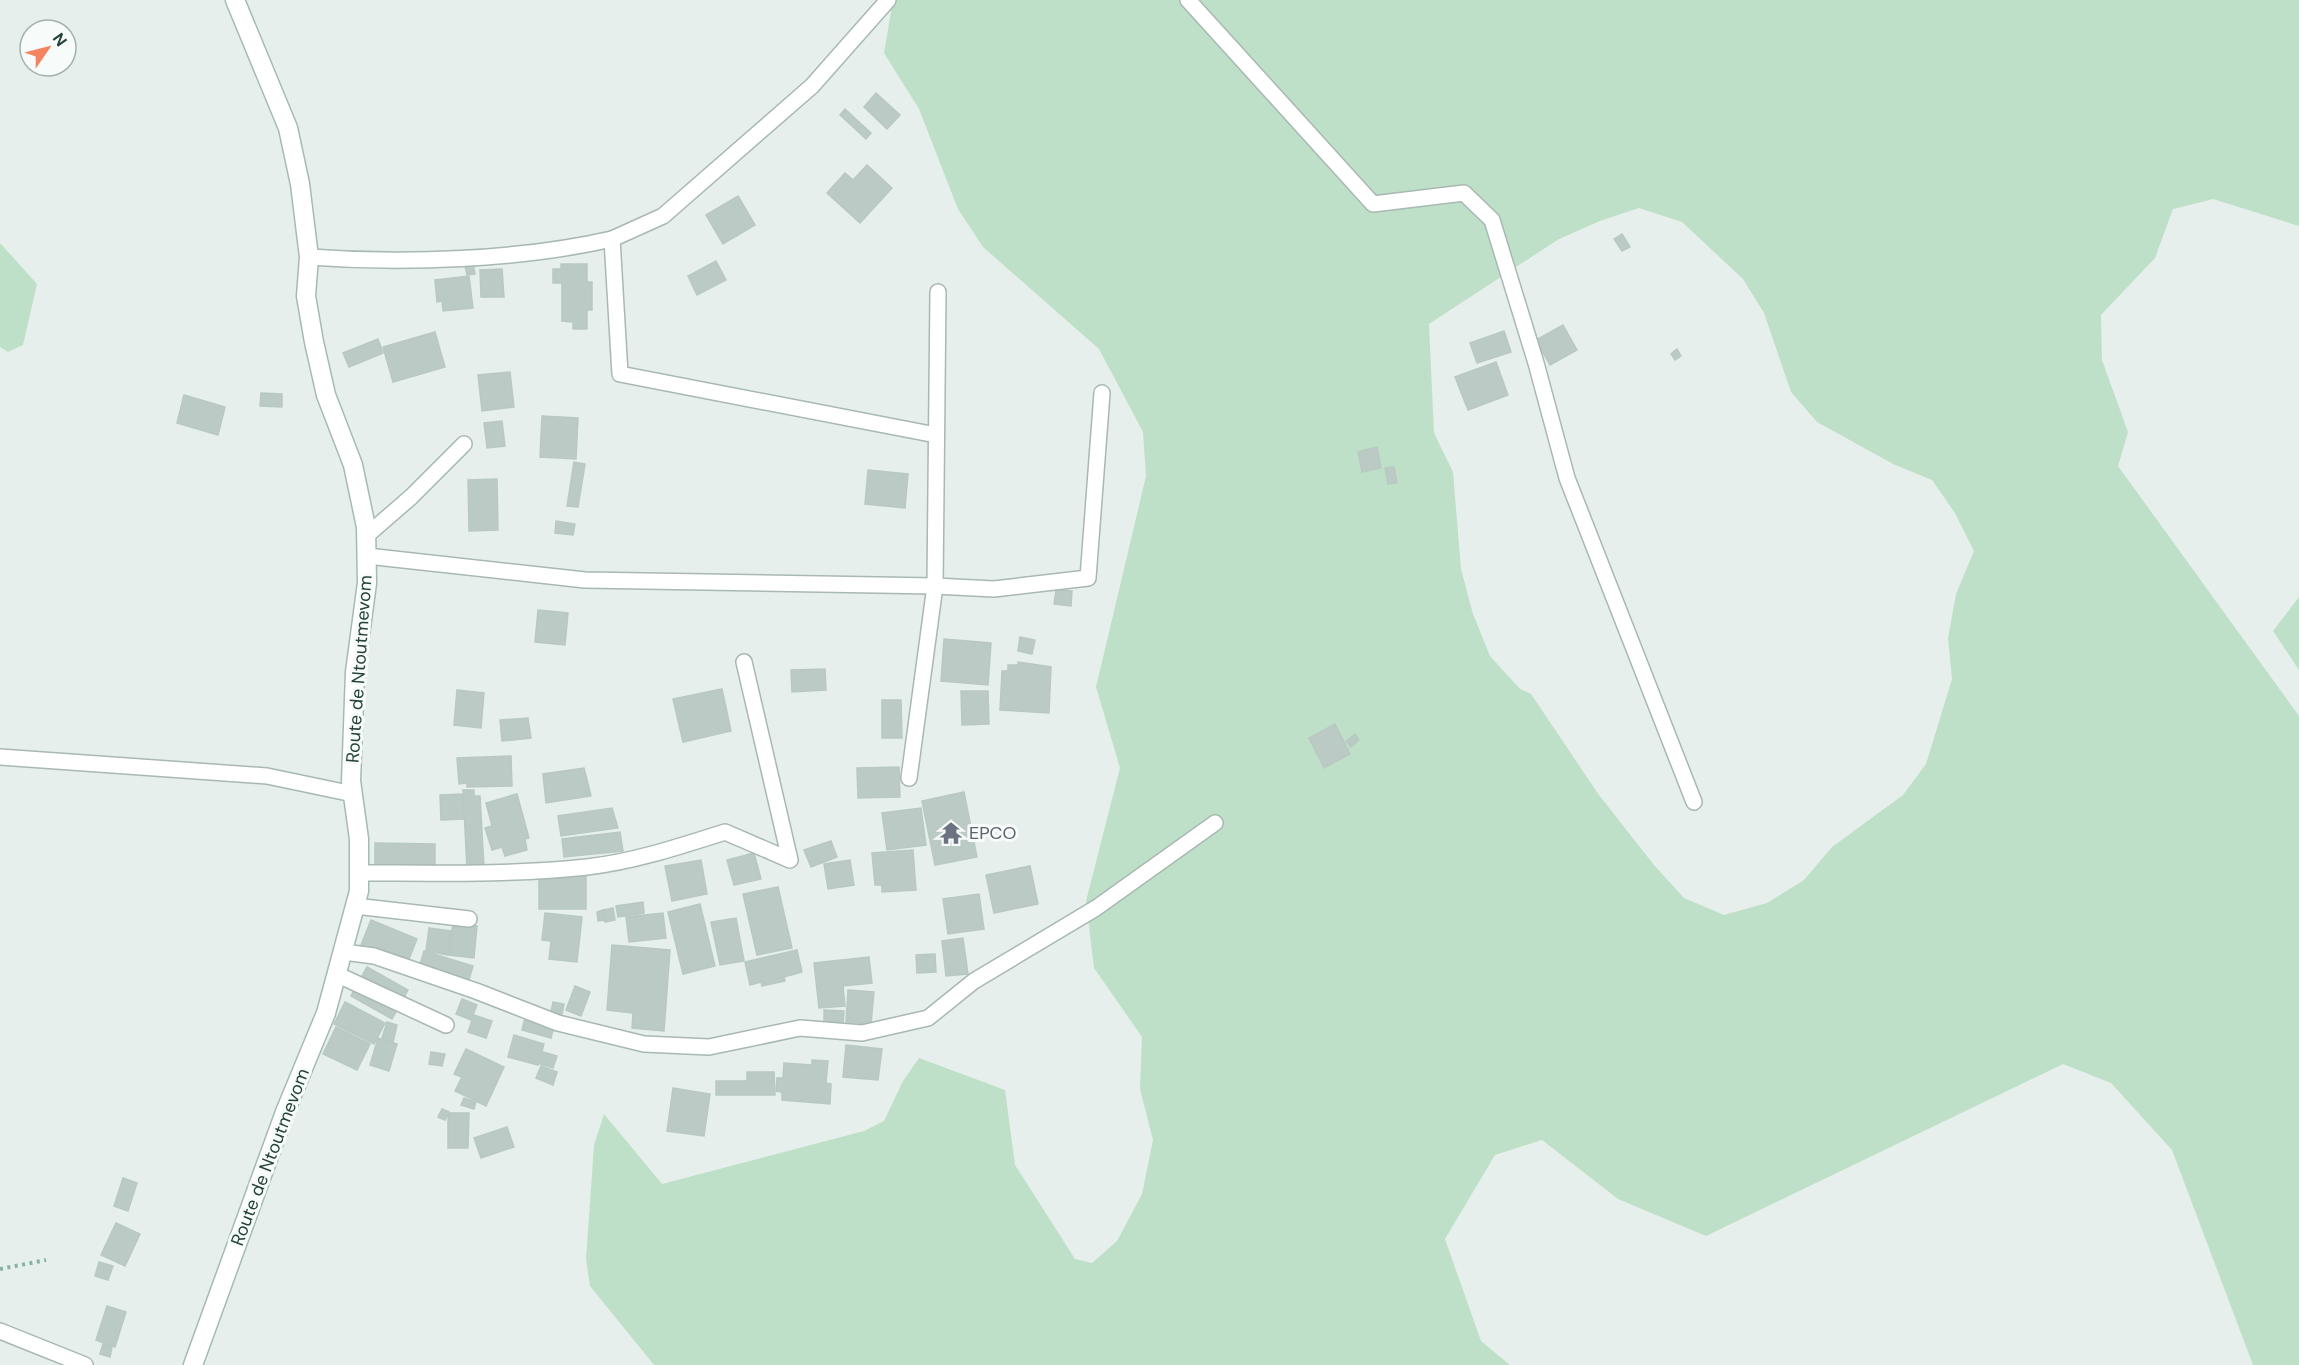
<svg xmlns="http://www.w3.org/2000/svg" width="2299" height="1365" font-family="'DM Sans',sans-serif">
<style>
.green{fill:#bfe0c8;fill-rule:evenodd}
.building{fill:#bbcac4;stroke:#b8c9c2;stroke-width:1.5}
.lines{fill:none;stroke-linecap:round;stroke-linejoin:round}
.street-casing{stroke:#a8b8b2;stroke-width:18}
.secondary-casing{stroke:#a4bbb3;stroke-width:21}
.path{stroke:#86b3a5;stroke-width:4;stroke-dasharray:3 4.5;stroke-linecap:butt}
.street{stroke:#fff;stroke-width:15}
.secondary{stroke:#fff;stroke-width:18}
.labels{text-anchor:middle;stroke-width:6;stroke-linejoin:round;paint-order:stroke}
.street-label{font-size:18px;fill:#24423a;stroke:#f7fbf9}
.worship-label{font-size:18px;fill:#5b616d;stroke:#f7fbf9;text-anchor:start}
</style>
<rect width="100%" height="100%" fill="#e6efeb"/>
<g class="green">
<path d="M893,0H2299V226L2213,199L2173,209L2155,258L2101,315L2102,360L2128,432L2118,466L2299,716V1365H2253L2172,1150L2111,1083L2063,1064L1706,1236L1618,1199L1542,1140L1495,1155L1445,1239L1481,1341L1510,1365H654L590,1286L586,1259L594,1145L604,1114L662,1184L864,1131L884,1121L903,1081L919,1058L1005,1090L1015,1165L1075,1259L1092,1263L1117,1241L1142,1194L1153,1140L1140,1089L1142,1037L1094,968L1086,901L1120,768L1096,687L1146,476L1143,432L1099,349L983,247L958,209L919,109L884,53ZM1639,208L1682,222L1743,279L1764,313L1791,392L1817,422L1893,464L1932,480L1955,513L1974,551L1956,594L1948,638L1952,679L1926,764L1903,795L1832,847L1804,880L1767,903L1724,915L1684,898L1654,865L1599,795L1531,694L1520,689L1490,656L1473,614L1461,569L1453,472L1434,433L1429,324L1559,239L1600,221Z"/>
<path d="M0,243L37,284L23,345L8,352L0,347Z"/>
<path d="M2299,597V670L2273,631Z"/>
</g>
<g class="building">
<path d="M876,93L900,115L887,129L864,107Z"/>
<path d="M845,109L871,133L866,139L840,115Z"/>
<path d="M867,165L892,188L860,223L827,193L845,173L853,180Z"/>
<path d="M738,196L755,225L723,244L706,215Z"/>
<path d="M1622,234L1630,247L1622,251L1614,239Z"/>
<path d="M716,261L726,280L697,295L688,276Z"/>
<path d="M473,264L475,274L467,275L465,266Z"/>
<path d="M561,264H587V282H592V310H587V329H573V322L562,321V283H553V269H561Z"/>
<path d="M502,269L504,297H481L480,270Z"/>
<path d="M469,276L473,308L443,311L442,301L437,302L435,280Z"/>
<path d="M1563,325L1577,350L1550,365L1536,340Z"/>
<path d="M1504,331L1511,352L1477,363L1470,343Z"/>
<path d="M435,332L445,367L393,382L383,347Z"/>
<path d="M378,339L383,353L349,367L343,353Z"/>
<path d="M1677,349L1681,356L1675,360L1671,354Z"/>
<path d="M1496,362L1508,395L1468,410L1455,377Z"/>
<path d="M510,372L514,407L482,411L478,375Z"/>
<path d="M261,393L282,394V407L260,406Z"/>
<path d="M184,395L225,407L218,435L177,423Z"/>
<path d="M542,416L578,418L576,459L540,457Z"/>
<path d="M502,421L505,446L487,448L484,423Z"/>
<path d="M1377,447L1381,468L1362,472L1358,452Z"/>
<path d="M574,462L585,464L578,507L567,506Z"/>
<path d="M1394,467L1397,483L1388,484L1385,468Z"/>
<path d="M868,470L908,474L905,508L865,504Z"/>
<path d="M497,479L498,530L469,531L468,480Z"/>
<path d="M556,521L575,524L573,535L555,533Z"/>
<path d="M1056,590L1072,591L1071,606L1054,604Z"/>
<path d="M538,610L568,613L565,645L535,642Z"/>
<path d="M1020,637L1035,640L1032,654L1018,651Z"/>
<path d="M944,639L991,643L988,685L941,681Z"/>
<path d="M1018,662L1051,667L1049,713L1000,710L1002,671H1008V665H1018Z"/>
<path d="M825,669L826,690L792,692L791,670Z"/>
<path d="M722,689L731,731L683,742L673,699Z"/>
<path d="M457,690L484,693L481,728L454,725Z"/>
<path d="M961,691H988L989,724L962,725Z"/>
<path d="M882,700H901L902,738H882Z"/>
<path d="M528,718L531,738L502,741L500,720Z"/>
<path d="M1335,724L1350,754L1324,768L1309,738Z"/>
<path d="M1355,734L1359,740L1351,747L1346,741Z"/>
<path d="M511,756L512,786L467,787V783L459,784L457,758Z"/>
<path d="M899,767L900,797L858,798L857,768Z"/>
<path d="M584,768L591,796L546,803L543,774Z"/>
<path d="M463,790H474V796H480L484,868L467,869Z"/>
<path d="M964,792L977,857L935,865L922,801Z"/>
<path d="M463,794L464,819L441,820L440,795Z"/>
<path d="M517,794L529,838L525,839L527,850L505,856L502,847L492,850L485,828L492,826L486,803Z"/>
<path d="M612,808L618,828L561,836L558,816Z"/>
<path d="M921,808L926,845L887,850L882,813Z"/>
<path d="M620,832L623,851L564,857L562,839Z"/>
<path d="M831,841L837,857L811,867L804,850Z"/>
<path d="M375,843L435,844V869L375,868Z"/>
<path d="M913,850L916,890L882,892V885H875L872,853Z"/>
<path d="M754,853L761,879L734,885L727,860Z"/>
<path d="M701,860L707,894L672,901L665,866Z"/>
<path d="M850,860L854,885L828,889L824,864Z"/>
<path d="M1030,866L1038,904L994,913L986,875Z"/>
<path d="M539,872L586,874V909H539Z"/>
<path d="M778,887L792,948L757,955L743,894Z"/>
<path d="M979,894L984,929L948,934L943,899Z"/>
<path d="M643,902L644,913L618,917L616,906Z"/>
<path d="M700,904L715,966L683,974L668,912Z"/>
<path d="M613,908L615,920L605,922L603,910Z"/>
<path d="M603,910L605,920L598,921L597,912Z"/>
<path d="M545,913L582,917L577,962L549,959L551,941L542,940Z"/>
<path d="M663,913L666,938L629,942L626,917Z"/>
<path d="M736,918L744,961L720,965L711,922Z"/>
<path d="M371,920L417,939L407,964L361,945Z"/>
<path d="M453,922L477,926L474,958L449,955Z"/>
<path d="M429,928L451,931L448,955L426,951Z"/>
<path d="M963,938L968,974L946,976L942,941Z"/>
<path d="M612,945L670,950L664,1031L632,1028L633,1013L607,1010Z"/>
<path d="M797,950L802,972L784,977L785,981L762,986L761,982L750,985L745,962Z"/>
<path d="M424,951L473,966L466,990L417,975Z"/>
<path d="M935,954L936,972L917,973L916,955Z"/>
<path d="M869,957L872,983L843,986L845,1006L819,1008L814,963Z"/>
<path d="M367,967L408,990L392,1019L351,996Z"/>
<path d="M575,986L590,992L581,1016L566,1010Z"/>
<path d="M848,990L874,992L871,1024L846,1022Z"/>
<path d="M462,999L477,1005L471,1020L456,1014Z"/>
<path d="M345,1002L385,1023L374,1044L334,1024Z"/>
<path d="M553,1002L564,1004L562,1014L551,1012Z"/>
<path d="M824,1010L844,1011L843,1024L824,1023Z"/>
<path d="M474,1015L492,1021L486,1038L468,1032Z"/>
<path d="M525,1018L554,1026L551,1038L522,1030Z"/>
<path d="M387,1022L397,1025L393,1042L382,1038Z"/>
<path d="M336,1027L370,1044L357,1070L323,1054Z"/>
<path d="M514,1035L544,1044L538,1065L508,1057Z"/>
<path d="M378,1038L397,1044L389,1071L370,1065Z"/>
<path d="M846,1045L882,1049L878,1080L843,1077Z"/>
<path d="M466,1049L504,1067L486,1106L455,1091L462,1077L454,1074Z"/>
<path d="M431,1052L445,1054L442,1066L429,1064Z"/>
<path d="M543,1052L557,1056L553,1068L540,1064Z"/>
<path d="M812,1060L828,1061L826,1083L831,1084L830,1104L782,1100V1092L776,1091L777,1078H783L784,1063L812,1065Z"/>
<path d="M541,1066L557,1072L553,1085L536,1078Z"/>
<path d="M747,1072H774L775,1095H716V1081H747Z"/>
<path d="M673,1088L710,1094L704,1136L667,1131Z"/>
<path d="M464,1098L476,1102L474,1109L461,1105Z"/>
<path d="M442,1109L449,1112L445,1120L438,1117Z"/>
<path d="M448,1113H469L468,1148H448Z"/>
<path d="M507,1127L514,1147L481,1158L474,1138Z"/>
<path d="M123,1178L137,1183L128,1211L114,1206Z"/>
<path d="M116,1223L140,1234L125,1266L101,1255Z"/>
<path d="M99,1262L113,1266L108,1280L95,1276Z"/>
<path d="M107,1306L126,1312L115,1347L96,1340Z"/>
<path d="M103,1344L112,1347L110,1357L100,1354Z"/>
</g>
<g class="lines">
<g class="street-casing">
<g id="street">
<path d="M888,0L812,86L663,216L612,239L620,374L936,435"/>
<path d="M1188,0L1373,204L1464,193L1492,220L1536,363L1567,478L1694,802"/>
<path d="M309,257C403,264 520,260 612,239"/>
<path d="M366,536L411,497L464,444"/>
<path d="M367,556L585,580L935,586L994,589L1088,578L1102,393"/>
<path d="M0,757L267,776L353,794"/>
<path d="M909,778L935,586L938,292"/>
<path d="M359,873C435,873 512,875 587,867C633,862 681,846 725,832L790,860L744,662"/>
<path d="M355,906L469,919"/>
<path d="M344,952L374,956L476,991L558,1023L644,1044L709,1047L800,1028L862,1033L928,1018L974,981L1096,908L1215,823"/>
<path d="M336,974L446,1025"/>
<path d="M0,1331L85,1365"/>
</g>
</g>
<g class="secondary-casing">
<path id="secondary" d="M193,1365L285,1112L326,1013L359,891V839L351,781L355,672L367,583L366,527L353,465L326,395L314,342L306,296L309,257L300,184L288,128L235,0"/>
</g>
<path class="path" d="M0,1269L46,1260"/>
<use href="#street" class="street"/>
<use href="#secondary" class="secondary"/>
</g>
<defs>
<g id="temple-bare" transform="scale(1.8)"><path d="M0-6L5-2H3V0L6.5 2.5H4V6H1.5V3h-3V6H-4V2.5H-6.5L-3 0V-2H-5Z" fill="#6b7280" stroke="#f7fbf9" stroke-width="2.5" paint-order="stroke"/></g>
</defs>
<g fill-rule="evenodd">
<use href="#temple-bare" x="951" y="833"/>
</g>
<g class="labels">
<g class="street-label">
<text transform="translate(359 669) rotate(-86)" y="6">Route de Ntoutmevom</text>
<text transform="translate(270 1157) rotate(-69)" y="6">Route de Ntoutmevom</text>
</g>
<g class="worship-label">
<text x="969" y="839">EPCO</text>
</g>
</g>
<g transform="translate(48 48) rotate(55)"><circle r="28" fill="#f7fbf9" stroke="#a3b1ad" stroke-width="1.5"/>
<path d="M0-4.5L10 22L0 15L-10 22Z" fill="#f4845f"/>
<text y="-9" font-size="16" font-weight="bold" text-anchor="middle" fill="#24423a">N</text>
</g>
</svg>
